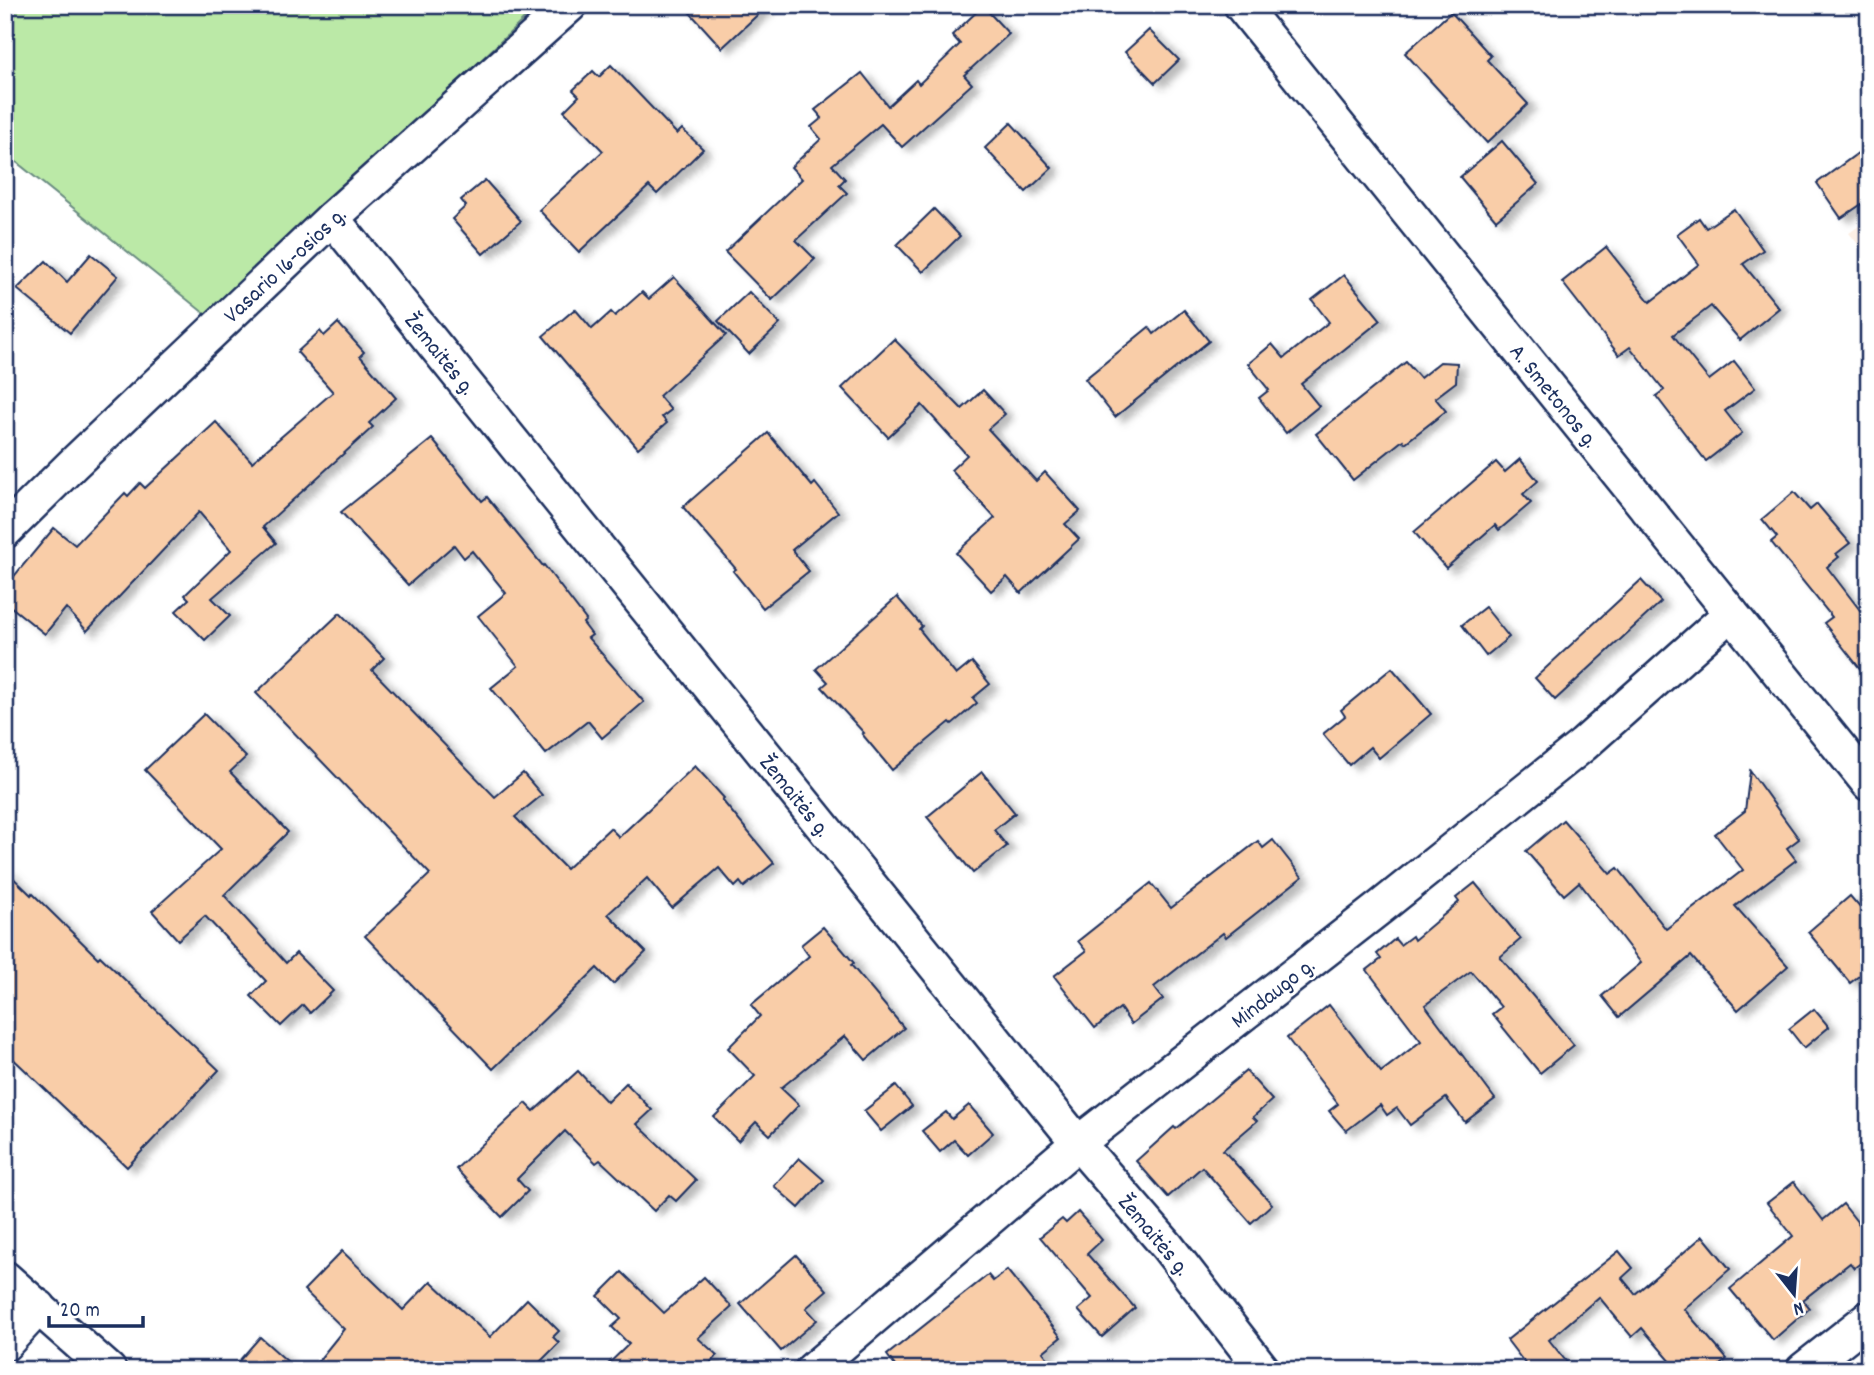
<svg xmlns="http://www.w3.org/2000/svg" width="1874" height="1375" font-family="Dekko,sans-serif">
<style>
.built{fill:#fdf0e5}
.green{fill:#bbe9a7;stroke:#6b8c82;stroke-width:2}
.building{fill:#f9cda8;stroke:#1b2f5e;stroke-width:2;filter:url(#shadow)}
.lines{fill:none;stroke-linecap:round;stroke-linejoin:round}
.street-casing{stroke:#1b2f5e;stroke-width:38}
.street{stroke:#fff;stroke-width:33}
.labels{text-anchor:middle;stroke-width:5;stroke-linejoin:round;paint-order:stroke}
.street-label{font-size:23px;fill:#1b2f5e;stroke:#fff}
</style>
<defs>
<filter id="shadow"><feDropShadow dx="8" dy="4.5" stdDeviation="3.5" flood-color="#0004"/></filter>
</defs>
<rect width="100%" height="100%" fill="#fff"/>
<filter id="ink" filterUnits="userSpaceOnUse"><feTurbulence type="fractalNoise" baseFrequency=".0143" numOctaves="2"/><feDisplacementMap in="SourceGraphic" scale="14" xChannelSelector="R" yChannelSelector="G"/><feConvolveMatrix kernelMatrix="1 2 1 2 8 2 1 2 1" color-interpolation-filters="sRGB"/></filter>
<g filter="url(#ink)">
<path class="built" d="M1869,219V258L1849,233Z"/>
<path class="green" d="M5,5H539L210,318L15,161L5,165Z"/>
<g class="building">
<path d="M683,5H768L722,48Z"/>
<path d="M983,6L1009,34L964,75L972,84L902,147L881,124L832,165L845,179L839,185L847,193L796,240L815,259L772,300L725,252L802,179L791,167L821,139L811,127L822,118L815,110L862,73L888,106L916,80L919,84L960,44L952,35Z"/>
<path d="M1451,12L1491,56L1487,60L1528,104L1487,143L1405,53Z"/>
<path d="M1149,30L1179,60L1155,83L1125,52Z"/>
<path d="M611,65L677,134L682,129L703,149L657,194L649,186L579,252L539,210L603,151L564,111L579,96L573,90L593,71L599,77Z"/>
<path d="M1011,123L1052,168L1026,192L985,148Z"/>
<path d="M1502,141L1538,184L1496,220L1460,177Z"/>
<path d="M1858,153L1869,168V199L1841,218L1817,183Z"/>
<path d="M485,180L521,221L483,254L452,219L466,206L461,200Z"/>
<path d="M934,209L960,236L923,272L897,245Z"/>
<path d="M1734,209L1763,250L1743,264L1779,308L1740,340L1711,306L1673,335L1709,380L1734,361L1755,388L1725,411L1742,433L1706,461L1656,396L1664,390L1630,347L1619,355L1562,282L1606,247L1650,302L1699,264L1677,234L1699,218L1706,228Z"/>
<path d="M91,254L118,276L70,333L17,289L46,261L67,282Z"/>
<path d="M1344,275L1381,320L1301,384L1319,406L1286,433L1259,398L1269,390L1248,364L1272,344L1284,358L1329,322L1312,300Z"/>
<path d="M674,277L726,335L659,396L671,410L662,417L667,423L638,448L543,336L575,309L592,329L611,312L615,316L642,292L649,299Z"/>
<path d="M749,292L780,324L749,354L718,321Z"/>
<path d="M1184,310L1209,341L1115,417L1085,379L1149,327L1154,334Z"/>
<path d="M338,323L364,352L360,356L396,398L369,423L373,427L263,527L276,543L212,598L230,616L205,640L176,611L189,599L185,595L231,550L199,512L87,631L66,608L45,634L5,602V587L54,528L75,545L125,493L128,496L140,483L145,488L216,422L252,462L333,392L297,352L320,331L324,336Z"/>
<path d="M894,339L962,409L983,390L1005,414L988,429L1036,481L1045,472L1080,511L1065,524L1079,539L1021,593L1007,577L991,591L956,553L995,518L951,470L967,455L922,405L888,437L842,388Z"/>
<path d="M1406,362L1420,378L1440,362L1457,363L1456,382L1435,398L1446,411L1405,443L1403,440L1353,480L1316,434Z"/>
<path d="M768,433L812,486L815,483L838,512L792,550L809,571L763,608L733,571L736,569L683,507Z"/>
<path d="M432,439L482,501L487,497L543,566L544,565L586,620L583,623L592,635L588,638L644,702L602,738L588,721L546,754L491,688L518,666L478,616L506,593L472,551L464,558L454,545L408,585L341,512Z"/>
<path d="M1520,459L1538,481L1523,494L1531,503L1499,530L1495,525L1446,568L1414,532L1496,462L1505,472Z"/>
<path d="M1794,492L1810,510L1817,504L1850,543L1836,554L1839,557L1827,567L1869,622V680L1824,623L1832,617L1771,542L1777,537L1762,519Z"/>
<path d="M1641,580L1661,602L1555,700L1535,678Z"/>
<path d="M897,597L922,626L919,629L956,675L972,662L990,684L973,698L977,703L952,724L950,722L892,770L862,734L864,733L822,687L828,682L816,669Z"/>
<path d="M1485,607L1509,637L1486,656L1462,625Z"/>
<path d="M340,613L384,658L372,670L495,797L523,773L542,795L515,817L566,869L610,828L619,837L695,766L724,798L722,800L774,863L744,887L740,882L735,887L719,868L672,908L647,878L608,914L646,952L613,984L597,968L493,1069L365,936L430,874L256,693Z"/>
<path d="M1392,668L1431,714L1379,758L1370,747L1349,765L1323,734L1345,716L1341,710Z"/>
<path d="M204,714L246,757L230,772L288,832L224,895L286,963L296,953L333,991L310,1013L303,1005L281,1026L251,996L266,981L205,916L178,940L152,911L221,849L145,770Z"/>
<path d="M1750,771L1799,839L1787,848L1796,860L1735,906L1788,966L1738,1010L1691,956L1619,1017L1602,996L1641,963L1579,882L1564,895L1526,851L1563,820L1610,874L1618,868L1666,929L1743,870L1715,834L1745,811Z"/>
<path d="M982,772L1015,813L994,830L1007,846L973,873L927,817Z"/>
<path d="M1273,840L1302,877L1226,937L1223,933L1154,987L1163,999L1131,1024L1120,1008L1095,1028L1054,976L1086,951L1078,941L1151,883L1171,908L1258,841L1263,848Z"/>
<path d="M5,870L31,895L32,893L98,958L100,956L219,1070L127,1167L5,1051Z"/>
<path d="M1475,883L1521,939L1500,957L1574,1045L1540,1073L1492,1014L1501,1007L1471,971L1425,1005L1495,1099L1465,1122L1446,1098L1410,1125L1397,1108L1387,1115L1380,1105L1346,1131L1329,1111L1338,1104L1287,1038L1329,1005L1381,1072L1421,1041L1367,970L1381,959L1377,954L1395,939L1400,945L1412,936L1414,940L1459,902L1456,898Z"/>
<path d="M1850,896L1869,918V968L1850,983L1808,932Z"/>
<path d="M823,927L854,963L851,965L904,1028L866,1060L845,1036L781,1088L799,1105L770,1135L756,1122L738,1141L714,1117L755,1076L728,1048L760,1016L751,1005L809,956L801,945Z"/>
<path d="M1814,1009L1829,1027L1804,1048L1789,1029Z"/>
<path d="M578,1071L607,1102L626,1083L652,1110L637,1124L696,1180L676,1201L669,1195L654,1211L600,1160L596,1163L565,1131L517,1179L528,1191L502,1217L456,1169L526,1103L534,1111Z"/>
<path d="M1246,1071L1272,1100L1253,1117L1257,1121L1223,1150L1272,1204L1251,1223L1202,1167L1168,1197L1136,1161L1174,1127L1176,1129Z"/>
<path d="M896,1086L912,1106L881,1131L864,1111Z"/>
<path d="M969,1105L993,1133L968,1155L954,1140L940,1152L922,1131L946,1112L952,1119Z"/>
<path d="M799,1158L824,1180L799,1208L774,1186Z"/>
<path d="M1794,1182L1823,1220L1843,1204L1869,1237V1257L1854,1268L1850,1263L1803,1300L1810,1308L1773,1340L1730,1289L1793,1236L1767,1203Z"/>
<path d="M1078,1212L1102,1240L1087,1254L1135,1308L1102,1337L1078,1310L1092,1298L1040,1237L1062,1219L1066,1223Z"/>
<path d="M1703,1236L1730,1269L1684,1309L1727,1359L1714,1370H1678L1642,1328L1632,1337L1599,1297L1549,1340L1573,1370H1530L1507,1340L1619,1251L1633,1268L1622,1278L1635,1294Z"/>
<path d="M342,1251L403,1310L431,1281L490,1337L527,1299L559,1331L553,1337L559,1343L532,1370H311L344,1329L304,1290Z"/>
<path d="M796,1255L827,1290L806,1308L817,1320L781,1351L740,1304Z"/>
<path d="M1007,1270L1061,1337L1043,1352L1057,1370H898L887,1355L988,1275L993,1281Z"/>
<path d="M622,1272L664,1313L704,1277L732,1307L698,1338L717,1355L704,1370H602L629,1344L612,1327L621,1319L598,1296Z"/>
<path d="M260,1337L297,1370H231Z"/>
</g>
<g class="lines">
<g class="street-casing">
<g id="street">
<path d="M1241,5L1869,784"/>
<path d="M332,218L1078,1143L1167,1246L1263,1370"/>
<path d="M5,531L73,464L332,218L570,5"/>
<path d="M5,1278L109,1370"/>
<path d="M5,1344L39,1307"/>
<path d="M812,1370L1078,1143L1382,906L1583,745L1731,613"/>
<path d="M1803,1370L1869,1318"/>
</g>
</g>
<use href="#street" class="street"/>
</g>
</g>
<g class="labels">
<g class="street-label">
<text transform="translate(284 264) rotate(-43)" y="8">Vasario 16-osios g.</text>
<text transform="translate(441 353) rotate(51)" y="8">Žemaitės g.</text>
<text transform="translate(1555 395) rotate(51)" y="8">A. Smetonos g.</text>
<text transform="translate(796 795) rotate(51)" y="8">Žemaitės g.</text>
<text transform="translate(1272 992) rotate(-38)" y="8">Mindaugo g.</text>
<text transform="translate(1155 1234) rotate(50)" y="8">Žemaitės g.</text>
</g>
</g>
<rect width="1874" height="1375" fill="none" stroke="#fff" stroke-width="28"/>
<rect x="14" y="14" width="1846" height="1347" fill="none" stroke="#1b2f5e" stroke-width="2.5" filter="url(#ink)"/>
<g transform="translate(1794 1294) rotate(163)" stroke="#ffffff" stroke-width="5" paint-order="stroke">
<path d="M0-5L12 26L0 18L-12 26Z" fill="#1b2f5e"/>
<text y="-10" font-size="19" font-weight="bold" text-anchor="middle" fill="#1b2f5e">N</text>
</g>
<path d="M49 1316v10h94v-10" fill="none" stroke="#1b2f5e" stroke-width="3.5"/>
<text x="60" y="1316" font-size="21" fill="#1b2f5e" stroke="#ffffff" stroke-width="5" paint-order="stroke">20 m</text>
</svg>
